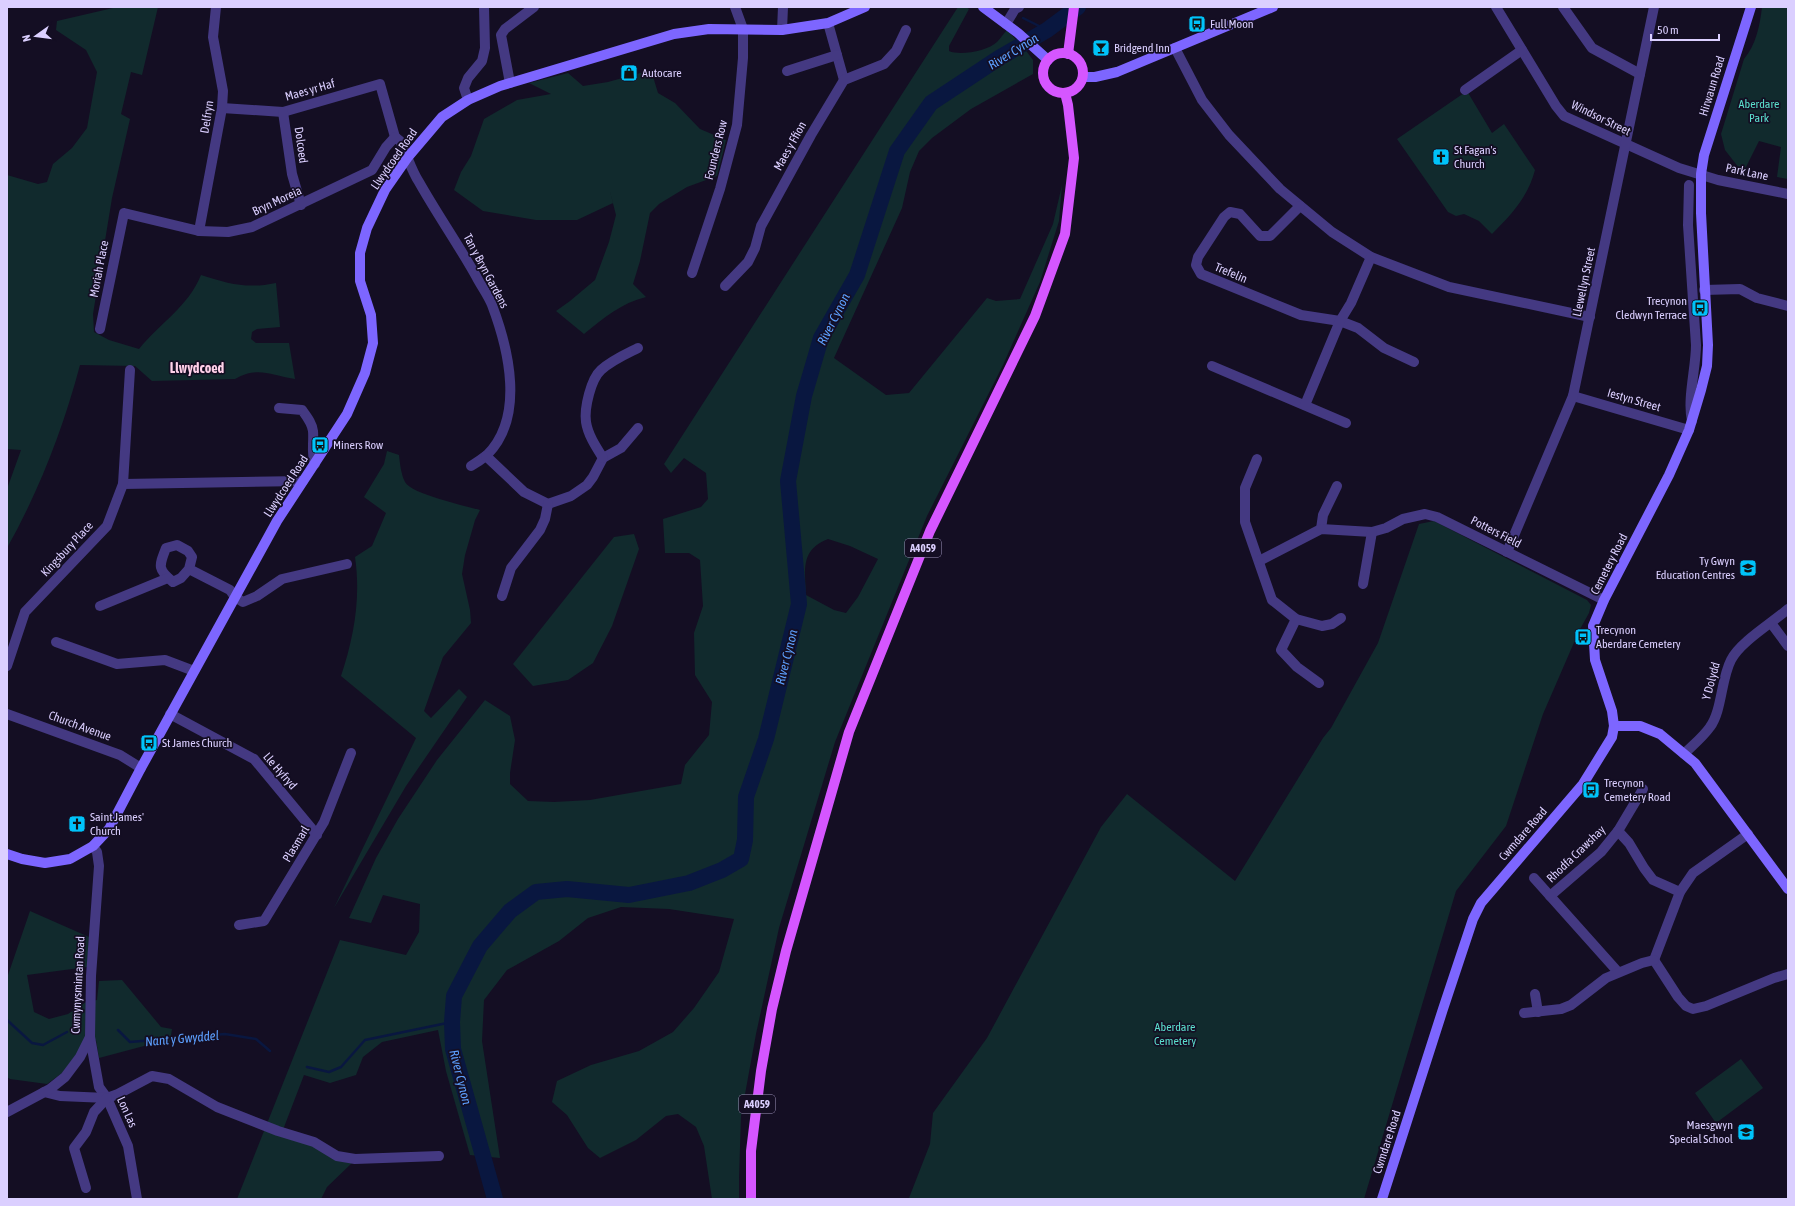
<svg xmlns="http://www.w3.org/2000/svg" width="1795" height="1206" font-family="'Asap Condensed',sans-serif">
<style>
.green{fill:#112a2d;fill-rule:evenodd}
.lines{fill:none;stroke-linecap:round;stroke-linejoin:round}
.stream{stroke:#091740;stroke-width:2.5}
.river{stroke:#091740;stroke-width:16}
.street{stroke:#443982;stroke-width:10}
.secondary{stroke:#7d66ff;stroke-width:10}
.primary{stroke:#d556ff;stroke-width:10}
.labels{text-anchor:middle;stroke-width:3.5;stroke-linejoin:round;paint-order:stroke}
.shield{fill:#140e23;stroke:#9f95bd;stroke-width:1}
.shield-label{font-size:11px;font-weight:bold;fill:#dbcfff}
.poi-label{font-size:12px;fill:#dbcfff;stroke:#140e23;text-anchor:start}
.street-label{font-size:12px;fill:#dbcfff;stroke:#140e23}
.park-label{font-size:12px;fill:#5bdfce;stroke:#140e23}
.water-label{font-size:13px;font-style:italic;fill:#5da0ff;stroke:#140e23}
.quarter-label{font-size:14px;font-weight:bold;fill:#ffd1e9;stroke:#140e23}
</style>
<rect width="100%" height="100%" fill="#140e23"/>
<g class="green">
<path d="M128,7H158L142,75L131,72L121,114L130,119L112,198L93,314L94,332L109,340L139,349C160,323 188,307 201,275C229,284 247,289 276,283L280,327L257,329L252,332L251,339L256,343H289L295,379C270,375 258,366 235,379L152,381L135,366L80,365C63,429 39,491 7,548V489L21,450L7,449V175L38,184L47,182L53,164L72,148L87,128L97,72L86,50L56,30L57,21L113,8Z"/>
<path d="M958,7H966L969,9L949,46V51C960,56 988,51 997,42C1000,39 1003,34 1007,30L1024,48L1033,60V74L971,109L932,138L919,151L910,172L902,208L834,358L886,395L909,393L987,298L996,301L1020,299L1053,224L1062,185L1059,221L1040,282L1003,365L927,516L835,742L779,928L756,1034L741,1116L739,1178V1199H712L704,1146L696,1127L678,1114L666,1116L636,1140L600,1158L588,1148L567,1115L552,1102L557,1081L591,1065L639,1051L673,1032L694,1008L719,972L734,919L669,909L621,907L588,918L559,941L507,970L484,1000L482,1041L500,1158L470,1155L446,1071L438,1030L382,1042L363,1057L356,1075L330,1083L304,1075L281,1135L311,1145L353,1162L327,1187L321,1199H237L340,940L406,955L419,932L420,904L383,895L371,923L349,918L376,858L398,819L437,760L485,700L510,716L515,740L510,773V784L528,801L554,802L590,800L681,784L685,765L709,735L712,702L695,675L694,633L703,606L700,560L689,553H665L663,519L701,507L708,499L706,473L684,458L671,473L664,464ZM828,539L850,546L878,559L858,597L846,613L834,610L806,595C805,570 800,550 828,539Z"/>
<path d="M1762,7H1788V179L1777,177L1781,147L1759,141L1744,171L1739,168L1725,150L1721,134L1744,59C1756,45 1760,25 1762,7Z"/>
<path d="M651,70L658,93L675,103L700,129L726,140L717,176L687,187L659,204L650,213L640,261L633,284L646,297C621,303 604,318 584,334L556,311L570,301L595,280L609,242L616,215L609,188L613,203L577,220H536L483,211L454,190L461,172L471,156L484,119L517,100L551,94L529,83L568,73L583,86L608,82Z"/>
<path d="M1467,91L1492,133L1504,124L1535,170C1528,197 1511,215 1492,234L1479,221L1464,214L1456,216L1448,212L1397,139Z"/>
<path d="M387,451L399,455C400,464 401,474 405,482C411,494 466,506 480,510L475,520L465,555L462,574L470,610L471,623L443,657L424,711L431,718L459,689L467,697L406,786L334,908L416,738L341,676C354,637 361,598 355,557L372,546L386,513L364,497L384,464Z"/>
<path d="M1434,521L1587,600L1591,605L1589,613L1579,631L1543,714L1506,826L1456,891L1364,1199H911L909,1198L930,1144L933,1113L987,1038L1101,827L1127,794L1235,881L1323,738L1331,728L1378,643L1419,524Z"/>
<path d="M634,534L639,549L612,626L593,663L568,680L533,686L513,664L614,537Z"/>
<path d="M30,911L89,937L87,967L27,975L34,1012L49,1019L68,1014L86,1002L97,1000L99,981L122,980L161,1027L172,1029L170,1042L144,1046L99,1058L96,1040L76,1055L62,1073L47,1084L10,1079L7,1077V978Z"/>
<path d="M1741,1059L1763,1088L1716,1123L1695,1093Z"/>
</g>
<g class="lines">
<g class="stream">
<path d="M1023,18L1047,30"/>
<path d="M7,1020L32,1043L43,1045L67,1032"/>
<path d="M118,1030L130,1042L225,1034L256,1039L270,1051"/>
<path d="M307,1067L329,1072L341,1067L365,1040L452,1022"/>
</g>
<path class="river" d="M495,1199L453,1049L452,1022L454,996L480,946L510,911L536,892L567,889L629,895L689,883L722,870L741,859L745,840L746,797L766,739L799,604L788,481L804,396L821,338L857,275L897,151L931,103L999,58L1047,30L1078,7"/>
<g class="street">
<path d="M1496,7L1556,106L1564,116L1679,168L1718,180L1788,194"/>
<path d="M1563,7L1592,48L1640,74"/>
<path d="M828,23L844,80"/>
<path d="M1006,24L1015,9L1019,7"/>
<path d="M782,30L783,7"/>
<path d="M1175,48L1202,100L1229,135L1280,189L1332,232L1371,257L1449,287L1590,317"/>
<path d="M787,71L837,55"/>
<path d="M510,83L501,35L505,29L534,7"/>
<path d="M1465,90L1522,50"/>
<path d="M468,100L464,88L468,78L482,61L485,48L484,7"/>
<path d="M222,108L283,112L380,84L395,137"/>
<path d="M283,112L292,174L301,205"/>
<path d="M1689,185L1688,225L1696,345C1696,368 1687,399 1692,421"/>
<path d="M1300,206L1270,236H1260L1240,214L1230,212L1224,217L1198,257L1196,265L1201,274L1301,315L1340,321L1358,328L1384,348L1414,362"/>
<path d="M199,231L222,108L223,91L213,37L216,7"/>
<path d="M692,273L720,189L737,125L743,58V29L735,7"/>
<path d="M725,286L748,262L755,248L761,226L811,135L844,80L884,64L896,51L906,30"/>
<path d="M1704,290L1740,289L1757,298L1788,306"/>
<path d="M100,329L124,213L199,231L228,232L252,227L372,170L386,147L395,137L400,141C407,154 411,170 419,182C437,214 458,244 476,276C481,286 488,295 492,305C509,350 525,417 487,455C482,459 476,463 471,466"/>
<path d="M1212,366L1346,423"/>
<path d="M1573,396L1689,430"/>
<path d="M1305,405L1340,321L1351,303L1371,257"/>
<path d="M279,408L302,410C307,417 312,423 313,431C314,443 311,452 315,464"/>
<path d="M486,456L524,492L548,504L571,496L587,485L593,477L603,458L621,448L638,428"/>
<path d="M603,458C596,447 588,435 586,422C584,408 591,379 601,370C612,360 626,354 638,348"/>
<path d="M1257,459L1245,488V522L1272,600L1296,619L1322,626L1332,624L1341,618"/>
<path d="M123,484L303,481"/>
<path d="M1321,529L1323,515L1337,486"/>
<path d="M1507,552L1573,396L1654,7"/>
<path d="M1259,561L1321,529L1372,532L1386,528L1403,519L1425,514L1437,517L1604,600"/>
<path d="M189,569L192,557L188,551L177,545L166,548C159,566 157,569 173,582L181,578L189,569L230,590L235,597L243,602L257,596L282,579L347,564"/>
<path d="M1363,584L1372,532"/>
<path d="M502,596L511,568L540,530L545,519L548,504"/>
<path d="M100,606L168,578"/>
<path d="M1296,619L1281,650L1297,667L1319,683"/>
<path d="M1771,623L1788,646"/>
<path d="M56,642L117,664L165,660L194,671"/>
<path d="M7,666L25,612L107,526L123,484L130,370"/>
<path d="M7,714L120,755L141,768"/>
<path d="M170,714L254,759L317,835"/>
<path d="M1684,754C1693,745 1703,737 1710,727C1722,711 1721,679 1731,660C1740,642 1772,623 1788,609"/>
<path d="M1618,831L1629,843L1644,868L1653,880L1680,892"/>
<path d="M1534,878L1618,972"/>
<path d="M1550,896L1601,852L1618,831L1643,789"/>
<path d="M239,925L264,921L324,822L351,753"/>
<path d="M1654,960L1678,997L1686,1006L1693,1009L1706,1006L1774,978L1788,974"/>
<path d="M1654,960L1680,892L1693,873L1748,834"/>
<path d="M1535,994L1538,1012"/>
<path d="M1524,1013L1561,1009L1571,1005L1606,978L1642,963L1654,960"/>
<path d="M90,1037L99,1087L107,1098L128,1146L137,1199"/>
<path d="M44,1092L60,1096L107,1098L118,1094L152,1076L169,1079L217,1107L278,1131L314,1142L337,1156L355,1159L439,1156"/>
<path d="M7,1112L50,1089L65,1077L80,1057L90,1037L91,976L99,866L97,852L93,846"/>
<path d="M86,1188L74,1148L86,1132L94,1112L107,1098"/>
</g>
<g class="secondary">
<path d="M983,7L1018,33L1048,60"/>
<path d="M1083,77H1095L1117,72L1273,7"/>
<path d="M1614,726H1640L1660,734L1695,763L1788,889"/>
<path d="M7,854L22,859L45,863L70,859L93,846L109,829L141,768L277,521L347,414L365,373L373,343L371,315L360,281V253L367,228L385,190L408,157L442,117L468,100L500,86L674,34L709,29L782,30L828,23L865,7"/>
<path d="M1382,1199L1443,1009L1473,919L1481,903L1583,784L1612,737L1614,726L1612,711L1595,660L1593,626L1604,600L1669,475L1689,430L1701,390L1707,366L1708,345L1701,213V174L1704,155L1751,7"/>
</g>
<g class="primary">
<circle cx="1063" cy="73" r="20"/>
<path d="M1068,54L1074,7"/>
<path d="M751,1199V1151L761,1071L772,1009L786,951L849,732L930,531L1035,316L1065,234L1074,158L1068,105L1065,93"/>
</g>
</g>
<defs>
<g id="bus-square" transform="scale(0.9)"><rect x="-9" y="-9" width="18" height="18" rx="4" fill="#00c3fa" stroke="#140e23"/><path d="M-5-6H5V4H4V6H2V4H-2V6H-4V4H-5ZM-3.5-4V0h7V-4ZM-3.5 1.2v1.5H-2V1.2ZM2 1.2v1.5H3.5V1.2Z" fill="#111"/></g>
<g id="bar-square" transform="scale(0.9)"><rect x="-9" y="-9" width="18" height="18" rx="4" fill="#00c3fa" stroke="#140e23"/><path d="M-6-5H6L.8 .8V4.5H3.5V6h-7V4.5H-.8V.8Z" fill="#111"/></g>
<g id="shop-square" transform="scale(0.9)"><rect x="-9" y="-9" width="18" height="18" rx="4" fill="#00c3fa" stroke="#140e23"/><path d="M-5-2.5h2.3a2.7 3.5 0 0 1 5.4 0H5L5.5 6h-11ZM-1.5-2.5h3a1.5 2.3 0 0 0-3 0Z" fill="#111"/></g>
<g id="church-square" transform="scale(0.9)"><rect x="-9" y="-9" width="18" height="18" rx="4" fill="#00c3fa" stroke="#140e23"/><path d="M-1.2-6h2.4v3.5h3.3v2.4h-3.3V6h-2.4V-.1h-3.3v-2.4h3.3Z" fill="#111"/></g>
<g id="school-square" transform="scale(0.9)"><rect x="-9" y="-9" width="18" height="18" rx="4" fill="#00c3fa" stroke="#140e23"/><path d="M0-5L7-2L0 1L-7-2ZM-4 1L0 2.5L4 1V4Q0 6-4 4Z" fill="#111"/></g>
</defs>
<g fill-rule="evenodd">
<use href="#bus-square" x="1197" y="24"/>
<use href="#bar-square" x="1101" y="48"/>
<use href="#shop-square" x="629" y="73"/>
<use href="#church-square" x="1441" y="157"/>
<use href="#bus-square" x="1700" y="308"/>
<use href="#bus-square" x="320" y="445"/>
<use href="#school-square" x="1748" y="568"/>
<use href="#bus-square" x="1583" y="637"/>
<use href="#bus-square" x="149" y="743"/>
<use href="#bus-square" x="1591" y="790"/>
<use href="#church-square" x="77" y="824"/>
<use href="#school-square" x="1746" y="1132"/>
</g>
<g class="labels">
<g class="shield">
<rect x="905" y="539" width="36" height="18" rx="3"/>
<rect x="739" y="1095" width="36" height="18" rx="3"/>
</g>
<g class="shield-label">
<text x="923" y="552">A4059</text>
<text x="757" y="1108">A4059</text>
</g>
<g class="poi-label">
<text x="1210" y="28">Full Moon</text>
<text x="1114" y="52">Bridgend Inn</text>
<text x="642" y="77">Autocare</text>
<text x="1454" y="154">St Fagan's<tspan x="1454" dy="14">Church</tspan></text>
<text x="1687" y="305" text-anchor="end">Trecynon<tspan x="1687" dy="14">Cledwyn Terrace</tspan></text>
<text x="333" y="449">Miners Row</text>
<text x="1735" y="565" text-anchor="end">Ty Gwyn<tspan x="1735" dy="14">Education Centres</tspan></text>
<text x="1596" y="634">Trecynon<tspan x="1596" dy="14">Aberdare Cemetery</tspan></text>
<text x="162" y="747">St James Church</text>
<text x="1604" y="787">Trecynon<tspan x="1604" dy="14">Cemetery Road</tspan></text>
<text x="90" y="821">Saint James'<tspan x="90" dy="14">Church</tspan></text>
<text x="1733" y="1129" text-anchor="end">Maesgwyn<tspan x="1733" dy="14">Special School</tspan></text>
</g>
<g class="street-label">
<text transform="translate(1712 86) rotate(-73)" y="4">Hirwaun Road</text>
<text transform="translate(310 90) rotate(-16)" y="4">Maes yr Haf</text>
<text transform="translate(207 117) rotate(-81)" y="4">Delfryn</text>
<text transform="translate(1601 118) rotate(26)" y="4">Windsor Street</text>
<text transform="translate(301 145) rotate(82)" y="4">Dolcoed</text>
<text transform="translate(790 146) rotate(-61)" y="4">Maes y Ffion</text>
<text transform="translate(716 150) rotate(-76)" y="4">Founders Row</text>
<text transform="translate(394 159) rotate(-55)" y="4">Llwydcoed Road</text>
<text transform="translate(1747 172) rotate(12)" y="4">Park Lane</text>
<text transform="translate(277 201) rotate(-25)" y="4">Bryn Moreia</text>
<text transform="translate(99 269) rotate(-79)" y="4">Moriah Place</text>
<text transform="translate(486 271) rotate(62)" y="4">Tan y Bryn Gardens</text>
<text transform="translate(1231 273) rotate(23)" y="4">Trefelin</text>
<text transform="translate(1584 282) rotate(-78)" y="4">Llewellyn Street</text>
<text transform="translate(1634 400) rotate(16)" y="4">Iestyn Street</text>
<text transform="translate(286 486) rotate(-57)" y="4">Llwydcoed Road</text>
<text transform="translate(1496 532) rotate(27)" y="4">Potters Field</text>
<text transform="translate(67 549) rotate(-47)" y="4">Kingsbury Place</text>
<text transform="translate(1609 564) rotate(-63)" y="4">Cemetery Road</text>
<text transform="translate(1711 681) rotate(-75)" y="4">Y Dolydd</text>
<text transform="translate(80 726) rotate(20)" y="4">Church Avenue</text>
<text transform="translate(280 771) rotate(49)" y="4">Lle Hyfryd</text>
<text transform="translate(1523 834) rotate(-49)" y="4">Cwmdare Road</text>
<text transform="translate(296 844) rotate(-59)" y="4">Plasmarl</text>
<text transform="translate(1576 854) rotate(-44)" y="4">Rhodfa Crawshay</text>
<text transform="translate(78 985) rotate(-87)" y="4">Cwmynysmintan Road</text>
<text transform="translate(127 1112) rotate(66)" y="4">Lon Las</text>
<text transform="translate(1387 1142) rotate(-72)" y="4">Cwmdare Road</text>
</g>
<g class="park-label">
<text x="1759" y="108">Aberdare<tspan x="1759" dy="14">Park</tspan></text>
<text x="1175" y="1031">Aberdare<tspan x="1175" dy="14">Cemetery</tspan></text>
</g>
<g class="water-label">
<text transform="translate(1013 51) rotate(-32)" y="5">River Cynon</text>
<text transform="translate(833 319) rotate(-63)" y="5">River Cynon</text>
<text transform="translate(786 657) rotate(-76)" y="5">River Cynon</text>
<text transform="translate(182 1038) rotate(-5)" y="5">Nant y Gwyddel</text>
<text transform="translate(461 1077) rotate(76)" y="5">River Cynon</text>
</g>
<g class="quarter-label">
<text x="197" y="373">Llwydcoed</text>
</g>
</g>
<rect width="1795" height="1206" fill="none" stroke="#dbcfff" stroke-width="16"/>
<g transform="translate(36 36) rotate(256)" stroke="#140e23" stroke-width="3" paint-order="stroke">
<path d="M0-3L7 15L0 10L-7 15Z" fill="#dbcfff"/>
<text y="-6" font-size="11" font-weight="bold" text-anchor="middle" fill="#dbcfff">N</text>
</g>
<path d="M1651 34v6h68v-6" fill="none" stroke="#dbcfff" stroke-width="2"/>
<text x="1657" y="34" font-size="12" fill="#dbcfff" stroke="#140e23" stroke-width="3" paint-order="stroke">50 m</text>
</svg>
